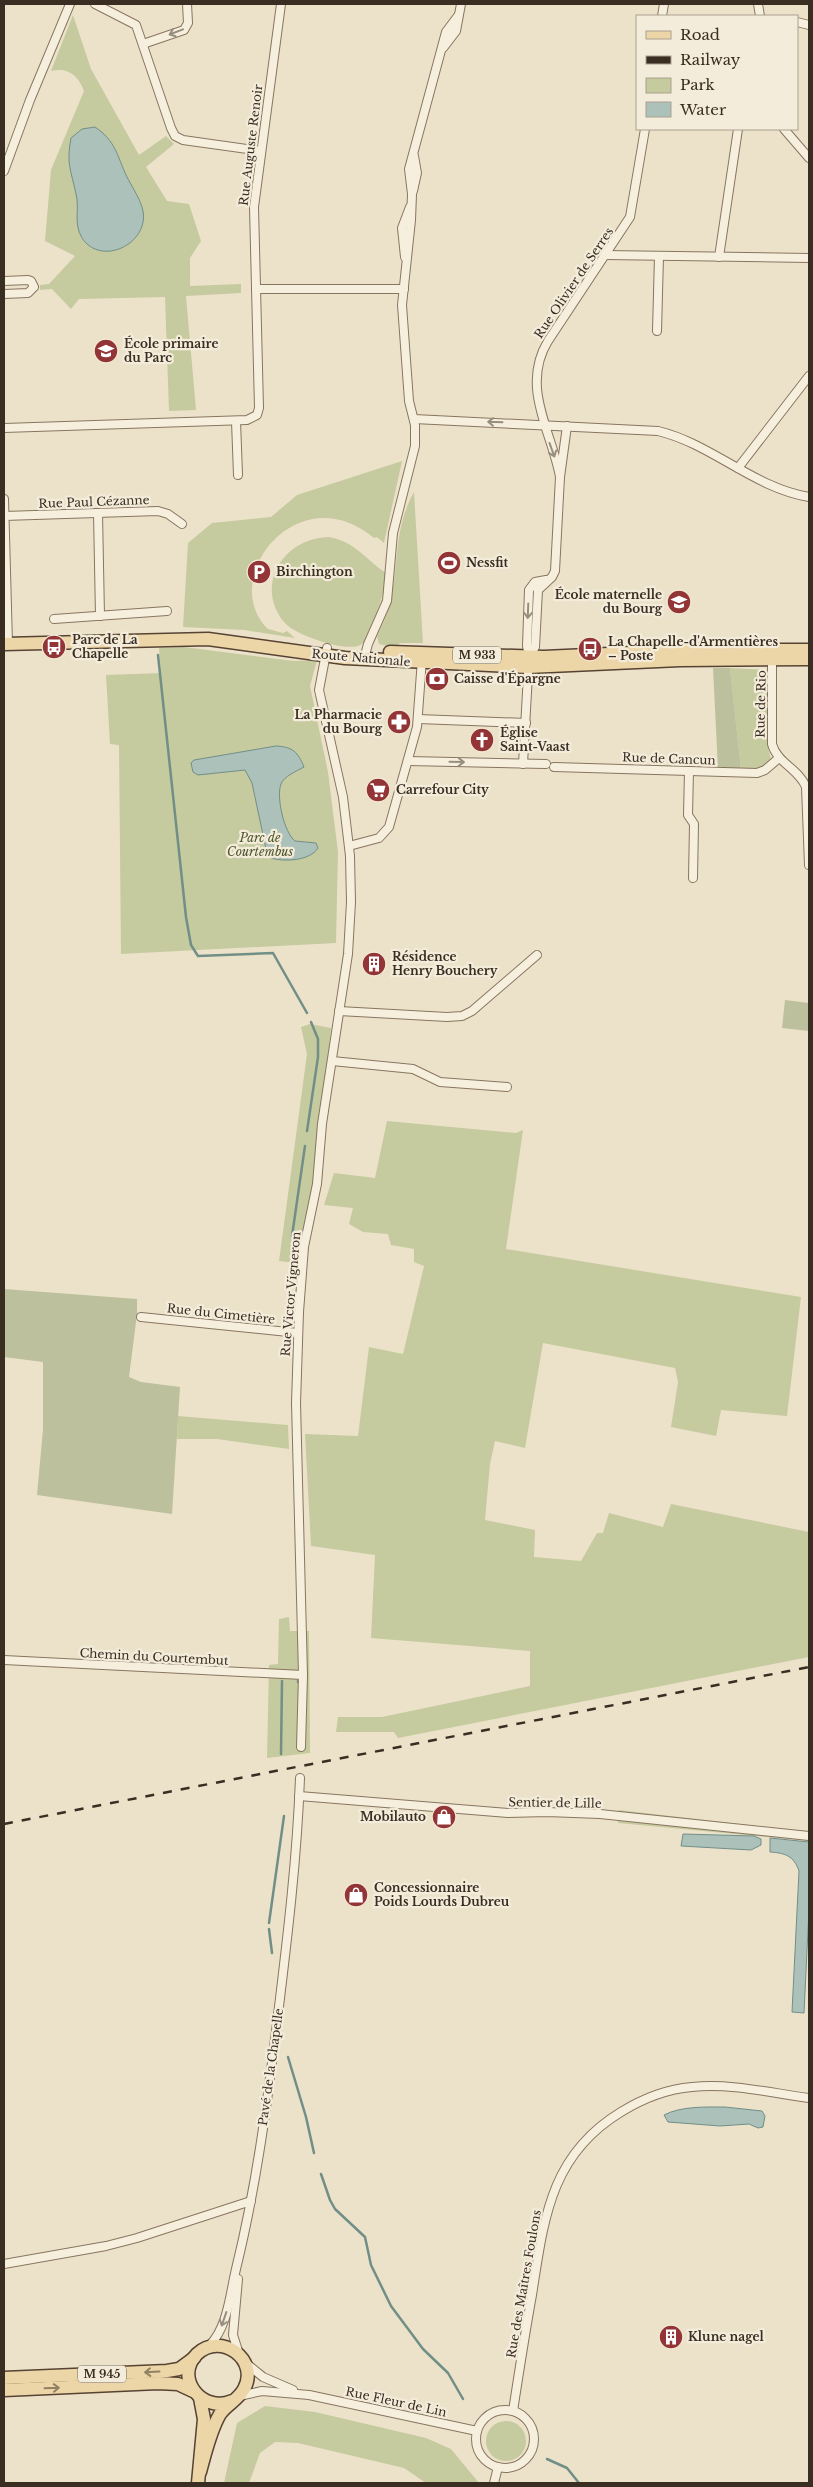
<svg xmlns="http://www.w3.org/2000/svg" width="813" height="2487" font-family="'Libre Baskerville',serif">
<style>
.green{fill:#c6ca9f}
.cemetery{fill:#bcc09d}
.water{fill:#abc1ba;stroke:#718f87}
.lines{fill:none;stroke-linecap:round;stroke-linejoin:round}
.stream{stroke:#718f87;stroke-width:2.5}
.minor-casing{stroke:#887560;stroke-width:10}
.primary-casing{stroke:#564333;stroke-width:15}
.minor{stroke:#f7efdd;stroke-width:8}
.primary{stroke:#ecd5a6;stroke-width:12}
.rail{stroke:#3a2d22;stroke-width:2.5;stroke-dasharray:9 9;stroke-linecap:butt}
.oneway{stroke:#988e80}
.oneway2{stroke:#938164}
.labels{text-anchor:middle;stroke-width:4.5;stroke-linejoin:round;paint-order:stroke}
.shield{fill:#f4ecda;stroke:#726659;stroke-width:1}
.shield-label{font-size:11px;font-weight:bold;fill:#3a2d22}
.street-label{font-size:12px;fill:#3a2d22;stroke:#f4ecda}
.poi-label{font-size:12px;font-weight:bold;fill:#3a2d22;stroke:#f4ecda;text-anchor:start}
.park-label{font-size:12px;font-style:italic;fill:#4a552a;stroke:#f4ecda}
</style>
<rect width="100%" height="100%" fill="#ece2ca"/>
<g class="green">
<path d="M73,15L91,69L139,155L166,136L174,144L146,167L167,201L189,204L201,241L190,258V286L241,284V293L186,296L196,410L169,411L165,297L79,299L71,309L52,289L40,290V285L49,284L75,256L45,241L51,170L84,91C78,75 68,67 51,71Z"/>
<path d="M402,461L384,543L377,537L374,538C297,474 217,580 268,629L283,633L287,631L295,638L244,630L183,627L188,543L212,523L271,517L297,495Z"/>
<path d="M414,492L423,643H400L396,648L379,644L377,636C405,586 387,540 414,492Z"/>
<path d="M329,537C356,542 365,559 386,573C384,599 377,611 367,634C365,638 365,641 362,644C349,654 294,635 284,622C254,584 284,538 329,537Z"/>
<path d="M184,647L294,661L317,660L310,686L328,772L338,852L336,943L121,954L119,745L110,744L106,675L161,673L159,648Z"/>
<path d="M730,668L768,670V748L771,759L759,769H741Z"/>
<path d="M310,1024L331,1028L317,1168L297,1263L279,1261L307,1054L301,1027Z"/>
<path d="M387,1121L516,1133L523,1130L506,1249L801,1297L787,1416L721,1410L716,1436L671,1427L678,1382L675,1368L543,1343L525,1448L495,1441L490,1464L485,1520L535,1530L534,1557L581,1561L597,1533H603L609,1513L663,1527L671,1504L809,1532V1657L398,1738L394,1732H336L338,1717H382L530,1686V1651L371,1638L375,1555L311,1546L305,1434L358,1436L369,1347L403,1354L424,1266L414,1262V1249L391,1245L388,1234L363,1232L349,1224L353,1208L324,1205L334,1173L375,1178Z"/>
<path d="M178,1416L288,1425L289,1449L217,1439H177Z"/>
<path d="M289,1617L290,1631H309L310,1753L267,1758L269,1665L278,1664L279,1619Z"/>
<path d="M619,1810L809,1832V1841L618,1823Z"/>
<path d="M265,2406L315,2412L426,2438L451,2449L479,2483H426L404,2468L298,2443L275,2442L260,2453L249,2483H224L237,2423Z"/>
<circle cx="506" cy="2441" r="20"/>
</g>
<g class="cemetery">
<path d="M713,668H730L741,769H718Z"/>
<path d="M785,1000L809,1003V1031L782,1028Z"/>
<path d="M4,1289L137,1299V1314L129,1377L141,1382L180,1387L172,1514L37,1495L43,1429V1362L4,1357Z"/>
</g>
<g class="water">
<path d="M95,127C116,141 117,156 127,177C132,187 141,200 143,211C149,244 101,267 82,238C73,223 80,209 76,194C71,170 66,164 71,138L82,129Z"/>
<path d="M276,746C293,747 298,752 304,767C297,771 284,776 281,784C276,797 284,832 295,841L316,843L318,848C310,861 284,862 271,858L266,849L252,783L245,770L198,775L193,772L191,763L194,760Z"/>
<path d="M683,1834L754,1836L761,1839V1845L751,1850L681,1846Z"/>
<path d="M770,1838L809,1842V1909L804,2013L792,2012L799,1871C794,1856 785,1853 770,1852Z"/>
<path d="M725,2107L762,2111L765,2116L763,2127L758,2128L749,2124L720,2126L668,2122L664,2115C681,2106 706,2107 725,2107Z"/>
</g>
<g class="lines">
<g class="stream">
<path d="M158,655L186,917L191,945L198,956L273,953L307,1013"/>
<path d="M307,1131L318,1057V1039L311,1022"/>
<path d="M292,1236L305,1146"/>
<path d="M298,1682V1681"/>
<path d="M281,1754L282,1681"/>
<path d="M269,1923L284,1816"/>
<path d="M269,1929L272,1953"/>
<path d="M288,2057L306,2117L314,2153"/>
<path d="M321,2174L330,2200L335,2209L365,2237L371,2265L391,2306L423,2349L448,2373L463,2399"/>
<path d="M547,2459L567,2468L579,2483"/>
</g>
<g class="minor-casing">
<g id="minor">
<path d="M95,4L136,25L171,128L175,136L183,140L261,151"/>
<path d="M758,4L760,16"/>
<path d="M662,16L664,4"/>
<path d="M797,22L809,25"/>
<path d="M143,44L184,30L188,23L187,4"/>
<path d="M443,48L456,31L461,4"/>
<path d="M784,129L809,158"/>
<path d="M4,171L30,100L70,4"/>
<path d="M413,191L417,173L414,156"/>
<path d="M605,255L809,258"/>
<path d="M405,257L402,228L410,207"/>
<path d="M719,257L738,129"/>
<path d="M4,281L28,280L31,281L34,287L28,293L4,294"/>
<path d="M256,289H404"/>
<path d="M657,331L659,256"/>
<path d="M414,419L658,431C712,444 754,488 809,497"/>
<path d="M236,421L238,475"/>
<path d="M4,428L247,420L257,415L259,408L254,207L281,4"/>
<path d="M738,468L809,376"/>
<path d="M560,477C552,432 520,387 548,341L630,217L645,129"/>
<path d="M4,499L8,644"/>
<path d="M98,513L100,616"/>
<path d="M4,516L158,511L168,514L182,524"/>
<path d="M54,619L167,611"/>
<path d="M529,656L535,647L538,590L552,577L555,571L560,477L567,426"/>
<path d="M772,656V744C777,763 799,769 806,787L809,865"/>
<path d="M364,659L368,644L387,601L393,533L415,446V425L409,401L402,305L411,220L412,194L409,169L446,32L458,16"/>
<path d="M418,719L526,723"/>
<path d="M408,761L546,764"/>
<path d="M523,764L529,656L527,646L529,590L535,582L546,580"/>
<path d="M554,767L757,773L765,770L779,758"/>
<path d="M689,771L688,815L694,824L693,878"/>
<path d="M349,846L379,838L389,827L417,727L422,659"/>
<path d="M339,1011L447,1017L462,1016L472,1011L537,955"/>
<path d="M332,1061L413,1069L440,1082L507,1087"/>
<path d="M141,1317L298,1333"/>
<path d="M4,1660L303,1675"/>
<path d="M301,1747L303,1675L296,1403L299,1312L304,1247L317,1184L322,1124L348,954L351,902L350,856L343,797L319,690L327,648"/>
<path d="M299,1796L508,1813L547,1812L600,1814L809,1836"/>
<path d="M4,2264L106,2246L137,2238L251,2201"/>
<path d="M238,2279L233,2335L239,2354"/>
<path d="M209,2346C228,2327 230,2294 236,2269C256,2188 267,2105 277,2023C287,1941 297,1860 300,1778"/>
<path d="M247,2364L263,2377L293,2390"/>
<path d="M239,2396L262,2391L309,2395L477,2431"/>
<circle cx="505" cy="2439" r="29"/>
<path d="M513,2411C519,2372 525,2333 532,2295C544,2219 550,2155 621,2112C642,2099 668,2089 692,2087C731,2083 771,2093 809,2098"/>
<path d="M494,2483L498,2467"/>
</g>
</g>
<g class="primary-casing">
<g id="primary">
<path d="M4,644L208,639L345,658L528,667L680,660L809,659"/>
<path d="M390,652L544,657L695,650H809"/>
<path d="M4,2378L167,2371L179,2369L194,2358"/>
<path d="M4,2390L158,2383L178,2384L193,2391"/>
<path d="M200,2472C205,2454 210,2431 220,2414C227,2404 238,2400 244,2389C260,2360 221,2331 197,2354C173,2378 203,2414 232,2401"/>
<path d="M198,2483L204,2419L200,2398"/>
</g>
</g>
<use href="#minor" class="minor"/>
<use href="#primary" class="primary"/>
<path class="rail" d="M4,1824L809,1667"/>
</g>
<defs><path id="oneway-shaft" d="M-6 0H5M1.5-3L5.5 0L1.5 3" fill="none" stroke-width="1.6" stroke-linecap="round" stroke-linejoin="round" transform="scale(1.25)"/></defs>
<g class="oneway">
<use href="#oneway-shaft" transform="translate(176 32) rotate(159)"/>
<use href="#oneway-shaft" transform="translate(495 422) rotate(-178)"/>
<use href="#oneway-shaft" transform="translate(552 450) rotate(70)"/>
<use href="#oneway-shaft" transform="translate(528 611) rotate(92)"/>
<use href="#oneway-shaft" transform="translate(457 762) rotate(1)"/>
<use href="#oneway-shaft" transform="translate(224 2319) rotate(109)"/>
</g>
<g class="oneway2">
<use href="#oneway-shaft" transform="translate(152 2372) rotate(177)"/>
<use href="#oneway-shaft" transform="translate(52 2388) rotate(-2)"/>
</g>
<defs>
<g id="school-disc" transform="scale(1.25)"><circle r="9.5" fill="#933436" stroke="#f4ecda"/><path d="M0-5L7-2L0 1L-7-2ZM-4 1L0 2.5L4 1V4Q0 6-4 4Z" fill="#fff"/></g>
<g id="stadium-disc" transform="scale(1.25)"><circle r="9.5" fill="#933436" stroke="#f4ecda"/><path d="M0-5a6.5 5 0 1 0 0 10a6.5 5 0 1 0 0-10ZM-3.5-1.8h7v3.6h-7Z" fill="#fff"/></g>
<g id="parking-disc" transform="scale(1.25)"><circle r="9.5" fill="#933436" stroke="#f4ecda"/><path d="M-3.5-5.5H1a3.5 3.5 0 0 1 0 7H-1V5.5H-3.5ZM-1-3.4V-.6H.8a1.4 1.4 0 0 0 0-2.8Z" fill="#fff"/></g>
<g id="bus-disc" transform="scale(1.25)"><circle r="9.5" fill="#933436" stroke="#f4ecda"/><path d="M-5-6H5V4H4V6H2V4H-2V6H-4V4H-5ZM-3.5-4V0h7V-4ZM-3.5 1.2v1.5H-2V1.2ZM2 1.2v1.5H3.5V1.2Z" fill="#fff"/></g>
<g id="bank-disc" transform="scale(1.25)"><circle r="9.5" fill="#933436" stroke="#f4ecda"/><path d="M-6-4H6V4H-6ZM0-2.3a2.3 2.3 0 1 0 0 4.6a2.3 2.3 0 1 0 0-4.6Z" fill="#fff"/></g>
<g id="pharmacy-disc" transform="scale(1.25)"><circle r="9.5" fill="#933436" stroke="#f4ecda"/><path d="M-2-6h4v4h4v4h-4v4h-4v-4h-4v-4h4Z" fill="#fff"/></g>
<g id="church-disc" transform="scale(1.25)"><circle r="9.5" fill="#933436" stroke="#f4ecda"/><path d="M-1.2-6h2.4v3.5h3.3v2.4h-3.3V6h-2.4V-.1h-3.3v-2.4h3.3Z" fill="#fff"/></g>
<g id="supermarket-disc" transform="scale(1.25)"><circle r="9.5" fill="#933436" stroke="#f4ecda"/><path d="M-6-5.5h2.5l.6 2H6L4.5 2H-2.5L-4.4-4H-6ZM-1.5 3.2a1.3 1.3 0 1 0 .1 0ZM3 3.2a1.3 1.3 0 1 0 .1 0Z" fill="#fff"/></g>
<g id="building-disc" transform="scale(1.25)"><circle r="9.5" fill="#933436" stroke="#f4ecda"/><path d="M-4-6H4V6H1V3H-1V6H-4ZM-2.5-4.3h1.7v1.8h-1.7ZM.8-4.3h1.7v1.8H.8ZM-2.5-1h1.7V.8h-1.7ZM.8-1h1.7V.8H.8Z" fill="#fff"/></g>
<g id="shop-disc" transform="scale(1.25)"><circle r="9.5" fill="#933436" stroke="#f4ecda"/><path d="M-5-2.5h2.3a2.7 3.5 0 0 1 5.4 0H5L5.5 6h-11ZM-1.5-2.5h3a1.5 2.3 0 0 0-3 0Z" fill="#fff"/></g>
</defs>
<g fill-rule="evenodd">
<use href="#school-disc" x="106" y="351"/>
<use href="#stadium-disc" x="449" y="563"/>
<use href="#parking-disc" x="259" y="572"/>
<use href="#school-disc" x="679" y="602"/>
<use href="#bus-disc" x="54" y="647"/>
<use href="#bus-disc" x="590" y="649"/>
<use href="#bank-disc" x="437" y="679"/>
<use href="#pharmacy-disc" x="399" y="722"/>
<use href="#church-disc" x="482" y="740"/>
<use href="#supermarket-disc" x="378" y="790"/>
<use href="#building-disc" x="374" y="964"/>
<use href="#shop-disc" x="444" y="1817"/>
<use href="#shop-disc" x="356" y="1895"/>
<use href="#building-disc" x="671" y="2337"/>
</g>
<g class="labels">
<g class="shield">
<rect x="453" y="646.5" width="48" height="17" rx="4"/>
<rect x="78" y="2365.5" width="48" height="17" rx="4"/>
</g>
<g class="shield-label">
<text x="477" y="659">M 933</text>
<text x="102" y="2378">M 945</text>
</g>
<g class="street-label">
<text transform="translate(251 145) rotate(-83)" y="4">Rue Auguste Renoir</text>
<text transform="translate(574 283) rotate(-56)" y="4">Rue Olivier de Serres</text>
<text transform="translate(94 502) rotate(-2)" y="4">Rue Paul Cézanne</text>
<text transform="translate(361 658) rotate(5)" y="4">Route Nationale</text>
<text transform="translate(761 704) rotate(-89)" y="4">Rue de Rio</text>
<text transform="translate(669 759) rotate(2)" y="4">Rue de Cancun</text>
<text transform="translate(291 1294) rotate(-85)" y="4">Rue Victor Vigneron</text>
<text transform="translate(221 1314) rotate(6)" y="4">Rue du Cimetière</text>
<text transform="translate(154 1657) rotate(3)" y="4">Chemin du Courtembut</text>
<text transform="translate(555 1803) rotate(1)" y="4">Sentier de Lille</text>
<text transform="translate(271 2067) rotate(-82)" y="4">Pavé de la Chapelle</text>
<text transform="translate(524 2284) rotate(-80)" y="4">Rue des Maîtres Foulons</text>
<text transform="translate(396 2402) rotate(12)" y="4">Rue Fleur de Lin</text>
</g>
<g class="poi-label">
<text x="124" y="348">École primaire<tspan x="124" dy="14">du Parc</tspan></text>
<text x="466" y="567">Nessfit</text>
<text x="276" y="576">Birchington</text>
<text x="662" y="599" text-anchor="end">École maternelle<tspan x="662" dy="14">du Bourg</tspan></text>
<text x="72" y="644">Parc de La<tspan x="72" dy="14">Chapelle</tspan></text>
<text x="608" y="646">La Chapelle-d'Armentières<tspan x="608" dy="14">– Poste</tspan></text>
<text x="454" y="683">Caisse d'Épargne</text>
<text x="382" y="719" text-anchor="end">La Pharmacie<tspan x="382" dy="14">du Bourg</tspan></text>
<text x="500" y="737">Église<tspan x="500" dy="14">Saint-Vaast</tspan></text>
<text x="396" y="794">Carrefour City</text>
<text x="392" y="961">Résidence<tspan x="392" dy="14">Henry Bouchery</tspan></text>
<text x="426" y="1821" text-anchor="end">Mobilauto</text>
<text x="374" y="1892">Concessionnaire<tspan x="374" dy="14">Poids Lourds Dubreu</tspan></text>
<text x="688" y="2341">Klune nagel</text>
</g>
<g class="park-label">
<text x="260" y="842">Parc de<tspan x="260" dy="14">Courtembus</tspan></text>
</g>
</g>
<rect width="813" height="2487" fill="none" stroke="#3a2d22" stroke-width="10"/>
<rect x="636" y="15" width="162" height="115" fill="#f4ecda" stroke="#aaa090"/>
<rect x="646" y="31" width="25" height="8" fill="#ecd5a6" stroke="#aaa090"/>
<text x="680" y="40" font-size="15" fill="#3a2d22">Road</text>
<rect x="646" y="56" width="25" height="8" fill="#3a2d22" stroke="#aaa090"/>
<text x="680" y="65" font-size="15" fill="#3a2d22">Railway</text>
<rect x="646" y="78" width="25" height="15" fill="#c6ca9f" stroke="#aaa090"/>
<text x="680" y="90" font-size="15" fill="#3a2d22">Park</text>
<rect x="646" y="102" width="25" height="15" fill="#abc1ba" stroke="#aaa090"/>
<text x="680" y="115" font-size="15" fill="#3a2d22">Water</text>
</svg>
